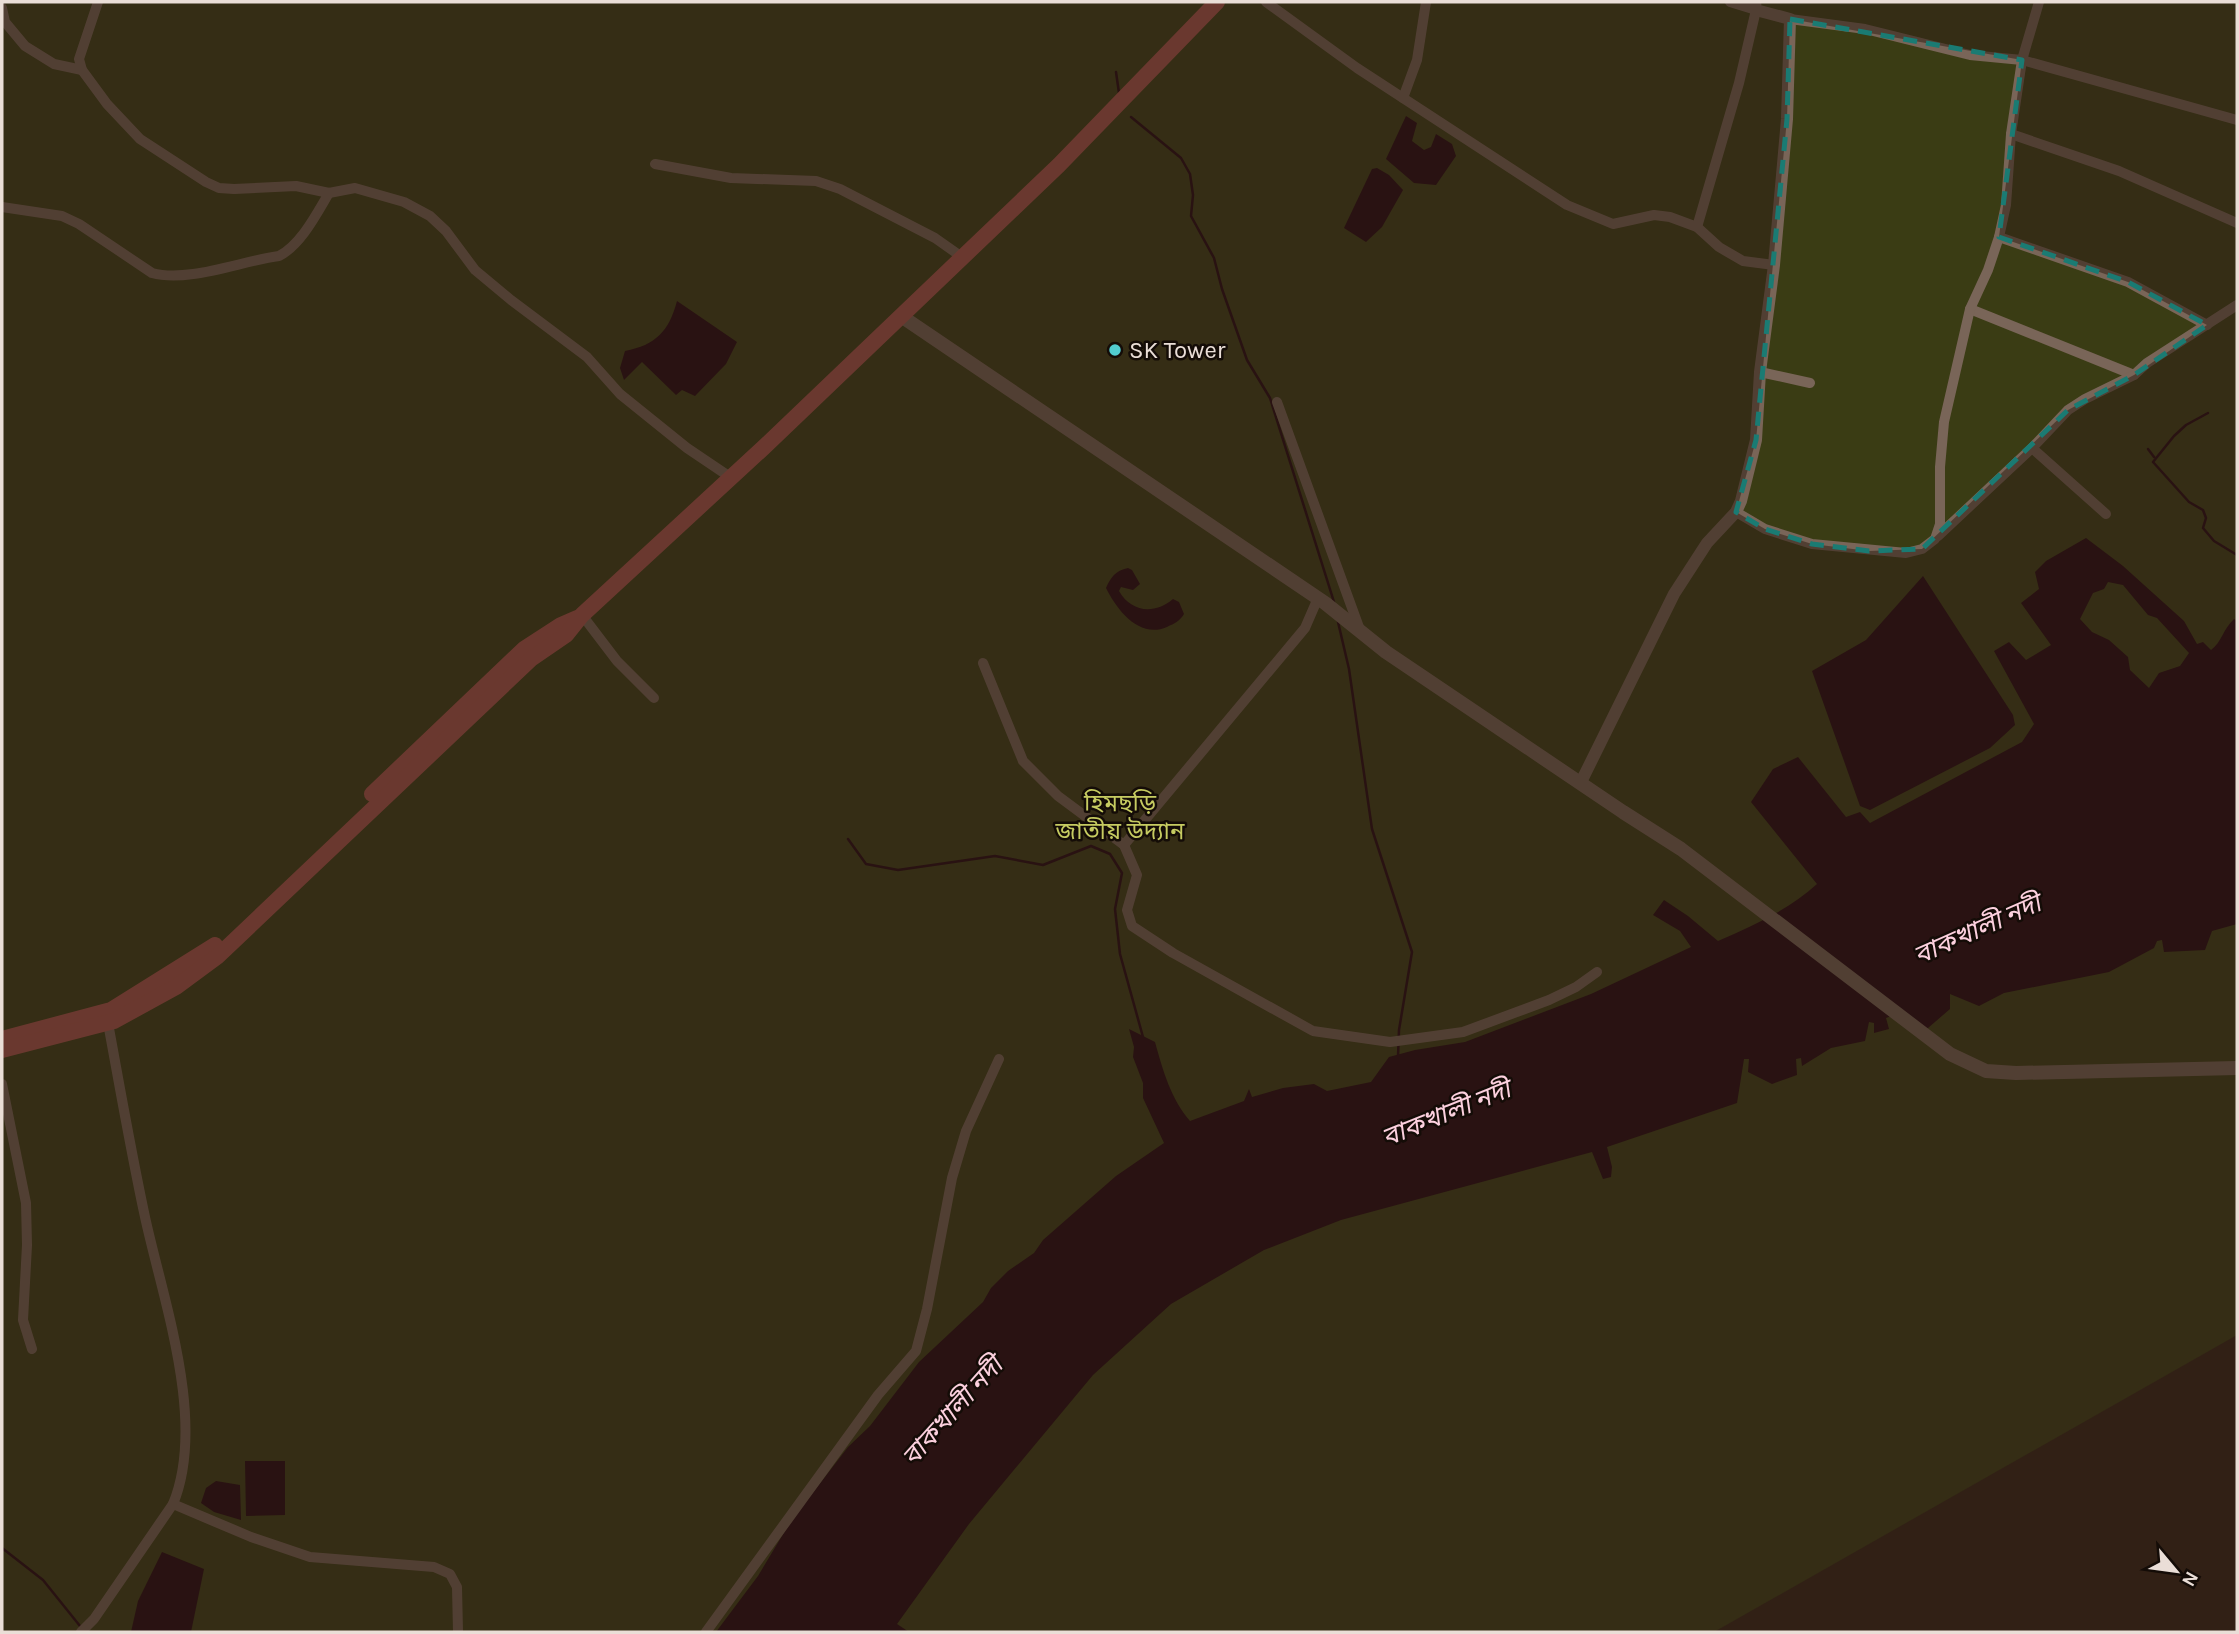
<svg xmlns="http://www.w3.org/2000/svg" width="2239" height="1634" font-family="Karla,'Noto Sans Bengali',sans-serif">
<style>
.green{fill:#3a3c14}
.water{fill:#20010e;fill-rule:evenodd}
.lines{fill:none;stroke-linecap:round;stroke-linejoin:round}
.stream{stroke:#20010e;stroke-width:2.5}
.minor{stroke:#796558;stroke-width:10}
.tertiary{stroke:#796558;stroke-width:12}
.secondary{stroke:#796558;stroke-width:14}
.primary{stroke:#b0564e;stroke-width:16}
.marked{fill:none;stroke:#1a7b73;stroke-width:5;stroke-dasharray:14 9;stroke-linejoin:round}
.poi-dot{fill:#52cdcf;stroke:#140c07;stroke-width:2.5}
.labels{text-anchor:middle;stroke-width:5;stroke-linejoin:round;paint-order:stroke}
.poi-label{font-size:24px;fill:#eaded7;stroke:#140c07;text-anchor:start}
.park-label{font-size:24px;fill:#c6cb61;stroke:#140c07}
.water-label{font-size:26px;font-style:italic;fill:#fcd0de;stroke:#140c07}
</style>
<rect width="100%" height="100%" fill="#312015"/>
<path class="green" d="M2,2H2237V1335L1714,1632H2Z"/>
<g class="water">
<path d="M1406,116L1417,123L1412,141L1424,150L1431,147L1436,134L1452,144L1456,156L1436,185L1414,183L1386,159Z"/>
<path d="M1377,168L1389,175L1403,190L1382,227L1366,242L1344,228L1372,169Z"/>
<path d="M677,301L737,342L726,364L695,396L682,390L676,395L642,362L624,380L620,368L625,351C656,345 669,331 677,301Z"/>
<path d="M2086,538L2123,566L2184,621L2197,644L2203,642L2211,650C2222,642 2223,629 2234,619L2237,621V924L2212,931L2205,950L2164,952L2162,940L2157,941L2154,948L2109,972L2004,993L1979,1006L1950,994V1009L1928,1028L1914,1032L1903,1012L1886,1018L1889,1029L1874,1033V1023L1869,1022L1865,1041L1831,1048L1802,1066L1801,1058L1796,1059L1797,1075L1772,1084L1748,1072L1749,1059H1744L1737,1103L1607,1147L1612,1167L1611,1177L1603,1179L1592,1152L1341,1220L1264,1250L1171,1304L1093,1375L969,1524L897,1624L909,1632H716L758,1576L791,1521L848,1447L870,1426L919,1362L983,1302L991,1288L1008,1271L1034,1253L1043,1240L1116,1176L1164,1143L1143,1098V1083L1133,1057L1134,1047L1129,1029L1155,1042C1163,1071 1171,1099 1190,1121L1244,1101L1249,1089L1252,1097L1283,1088L1314,1084L1327,1091L1371,1082L1389,1057L1415,1050L1465,1042L1591,994L1691,947L1680,931L1653,915L1664,900L1688,916L1718,941C1752,926 1789,910 1817,884L1751,802L1773,769L1798,757L1846,817L1860,812L1870,823L2022,742L2034,724L1994,651L2009,642L2026,660L2051,645L2021,603L2039,589L2035,572L2046,561ZM2108,582L2123,585L2148,615L2157,618L2189,653L2180,666L2159,673L2149,688L2130,670L2128,657L2109,640L2092,632L2080,619L2093,593L2104,589Z"/>
<path d="M1128,568L1132,570L1140,584L1133,590L1121,587L1119,591C1131,612 1154,615 1173,599L1179,602L1184,614C1179,622 1175,623 1167,627C1139,639 1117,610 1106,588C1111,577 1115,571 1128,568Z"/>
<path d="M1923,576L2013,715L2015,725L1990,748L1870,810L1860,806L1812,671L1866,640Z"/>
<path d="M245,1461H285V1515L246,1516Z"/>
<path d="M216,1481L240,1485L241,1520L214,1512L201,1503L206,1488Z"/>
<path d="M162,1552L204,1569L191,1632H131L138,1601Z"/>
</g>
<g class="lines">
<g class="stream">
<path d="M1116,72L1119,93"/>
<path d="M1131,117L1181,158L1190,174L1193,195L1191,216L1214,258L1222,289L1247,360L1270,398L1334,602"/>
<path d="M2208,413L2186,425L2174,436L2153,462L2189,502L2203,510L2206,518L2203,528L2214,541L2237,555"/>
<path d="M2148,449L2154,457"/>
<path d="M1338,622L1349,669L1372,829L1412,952L1399,1030L1398,1057"/>
<path d="M848,839L866,864L898,870L995,856L1043,865L1091,846L1110,854L1122,873L1115,909L1120,954L1143,1037"/>
<path d="M2,1548L43,1580L80,1626"/>
</g>
<g class="minor">
<path d="M98,2L79,59L82,70L107,104L140,139L206,182L219,188L234,189L296,186L329,193L355,188L404,202L430,216L446,231L475,270L511,300L587,357L620,394L687,448L730,477"/>
<path d="M1266,2L1357,68L1567,205L1613,224L1654,215L1670,217L1697,227L1719,247L1743,261L1774,265"/>
<path d="M2,8L5,22L25,46L54,64L82,70"/>
<path d="M1790,19L1865,29L1970,55L2022,60L2237,120"/>
<path d="M1403,98L1417,60L1426,2"/>
<path d="M2011,134L2119,171L2237,223"/>
<path d="M655,164L731,178L816,181L840,189L935,238L962,257"/>
<path d="M2,207L62,216L79,224L152,273C188,283 241,261 279,256C301,245 317,213 329,193"/>
<path d="M1697,227L1739,83L1756,10L1730,2"/>
<path d="M1999,237L2128,282L2207,325"/>
<path d="M1970,309L2134,375"/>
<path d="M1760,372L1810,383"/>
<path d="M1277,402L1360,630"/>
<path d="M2032,448L2106,514"/>
<path d="M1736,512L1765,529L1812,544L1906,553L1922,549L1935,539L1940,524V467L1944,422L1970,309L1988,270L1999,237L2006,205L2011,134L2022,60L2039,2"/>
<path d="M1938,536L2032,448L2068,410L2085,399L2134,375L2147,363L2237,305"/>
<path d="M582,615L617,661L654,698"/>
<path d="M983,663L1023,761L1058,796L1124,845L1137,875L1127,910L1132,926L1173,953L1313,1031L1390,1042L1463,1032L1549,1000L1576,987L1597,972"/>
<path d="M1124,845L1305,628L1318,598"/>
<path d="M2,1084L26,1203L27,1245L23,1320L32,1349"/>
<path d="M173,1504L251,1537L310,1557L434,1567L450,1574L457,1587L458,1632"/>
<path d="M81,1632L94,1619L173,1504C207,1422 163,1300 145,1217C131,1152 120,1088 108,1023"/>
<path d="M706,1632L878,1395L916,1351L927,1309L952,1178L966,1131L999,1059"/>
</g>
<path class="tertiary" d="M1581,782L1674,594L1707,543L1736,512L1741,501L1756,440L1760,372L1774,265L1787,119L1790,19L1756,10L1755,2"/>
<path class="secondary" d="M901,316L1325,603L1386,652L1623,812L1681,849L1950,1054L1986,1071L2016,1073L2237,1068"/>
<g class="primary">
<path d="M372,794L524,649L561,625L577,618"/>
<path d="M2,1039L111,1010L215,945"/>
<path d="M2,1050L114,1021L176,987L218,956L531,659L566,635L582,615L762,449L1059,165L1217,2"/>
</g>
</g>
<path d="M0 0H2239V1634H0ZM1790,19L2022,60L1999,237L2128,282L2207,325L2134,375L2068,410L1922,549L1869,551L1812,544L1765,529L1736,512L1756,440L1787,119Z" fill="#312015" fill-opacity=".55" fill-rule="evenodd"/>
<path class="marked" d="M1790,19L2022,60L1999,237L2128,282L2207,325L2134,375L2068,410L1922,549L1869,551L1812,544L1765,529L1736,512L1756,440L1787,119Z"/>
<circle class="poi-dot" cx="1115" cy="350" r="7"/>
<g class="labels">
<g class="poi-label">
<text x="1129" y="358">SK Tower</text>
</g>
<g class="park-label">
<text x="1120" y="811">হিমছড়ি<tspan x="1120" dy="28">জাতীয় উদ্যান</tspan></text>
</g>
<g class="water-label">
<text transform="translate(1977 929) rotate(-24)" y="9">বাকখালী নদী</text>
<text transform="translate(1446 1113) rotate(-22)" y="9">বাকখালী নদী</text>
<text transform="translate(952 1411) rotate(-48)" y="9">বাকখালী নদী</text>
</g>
</g>
<rect width="2239" height="1634" fill="none" stroke="#eaded7" stroke-width="7"/>
<g transform="translate(2176 1571) rotate(119)" stroke="#140c07" stroke-width="5" paint-order="stroke">
<path d="M0-5L12 26L0 18L-12 26Z" fill="#eaded7"/>
<text y="-10" font-size="19" font-weight="bold" text-anchor="middle" fill="#eaded7">N</text>
</g>
</svg>
